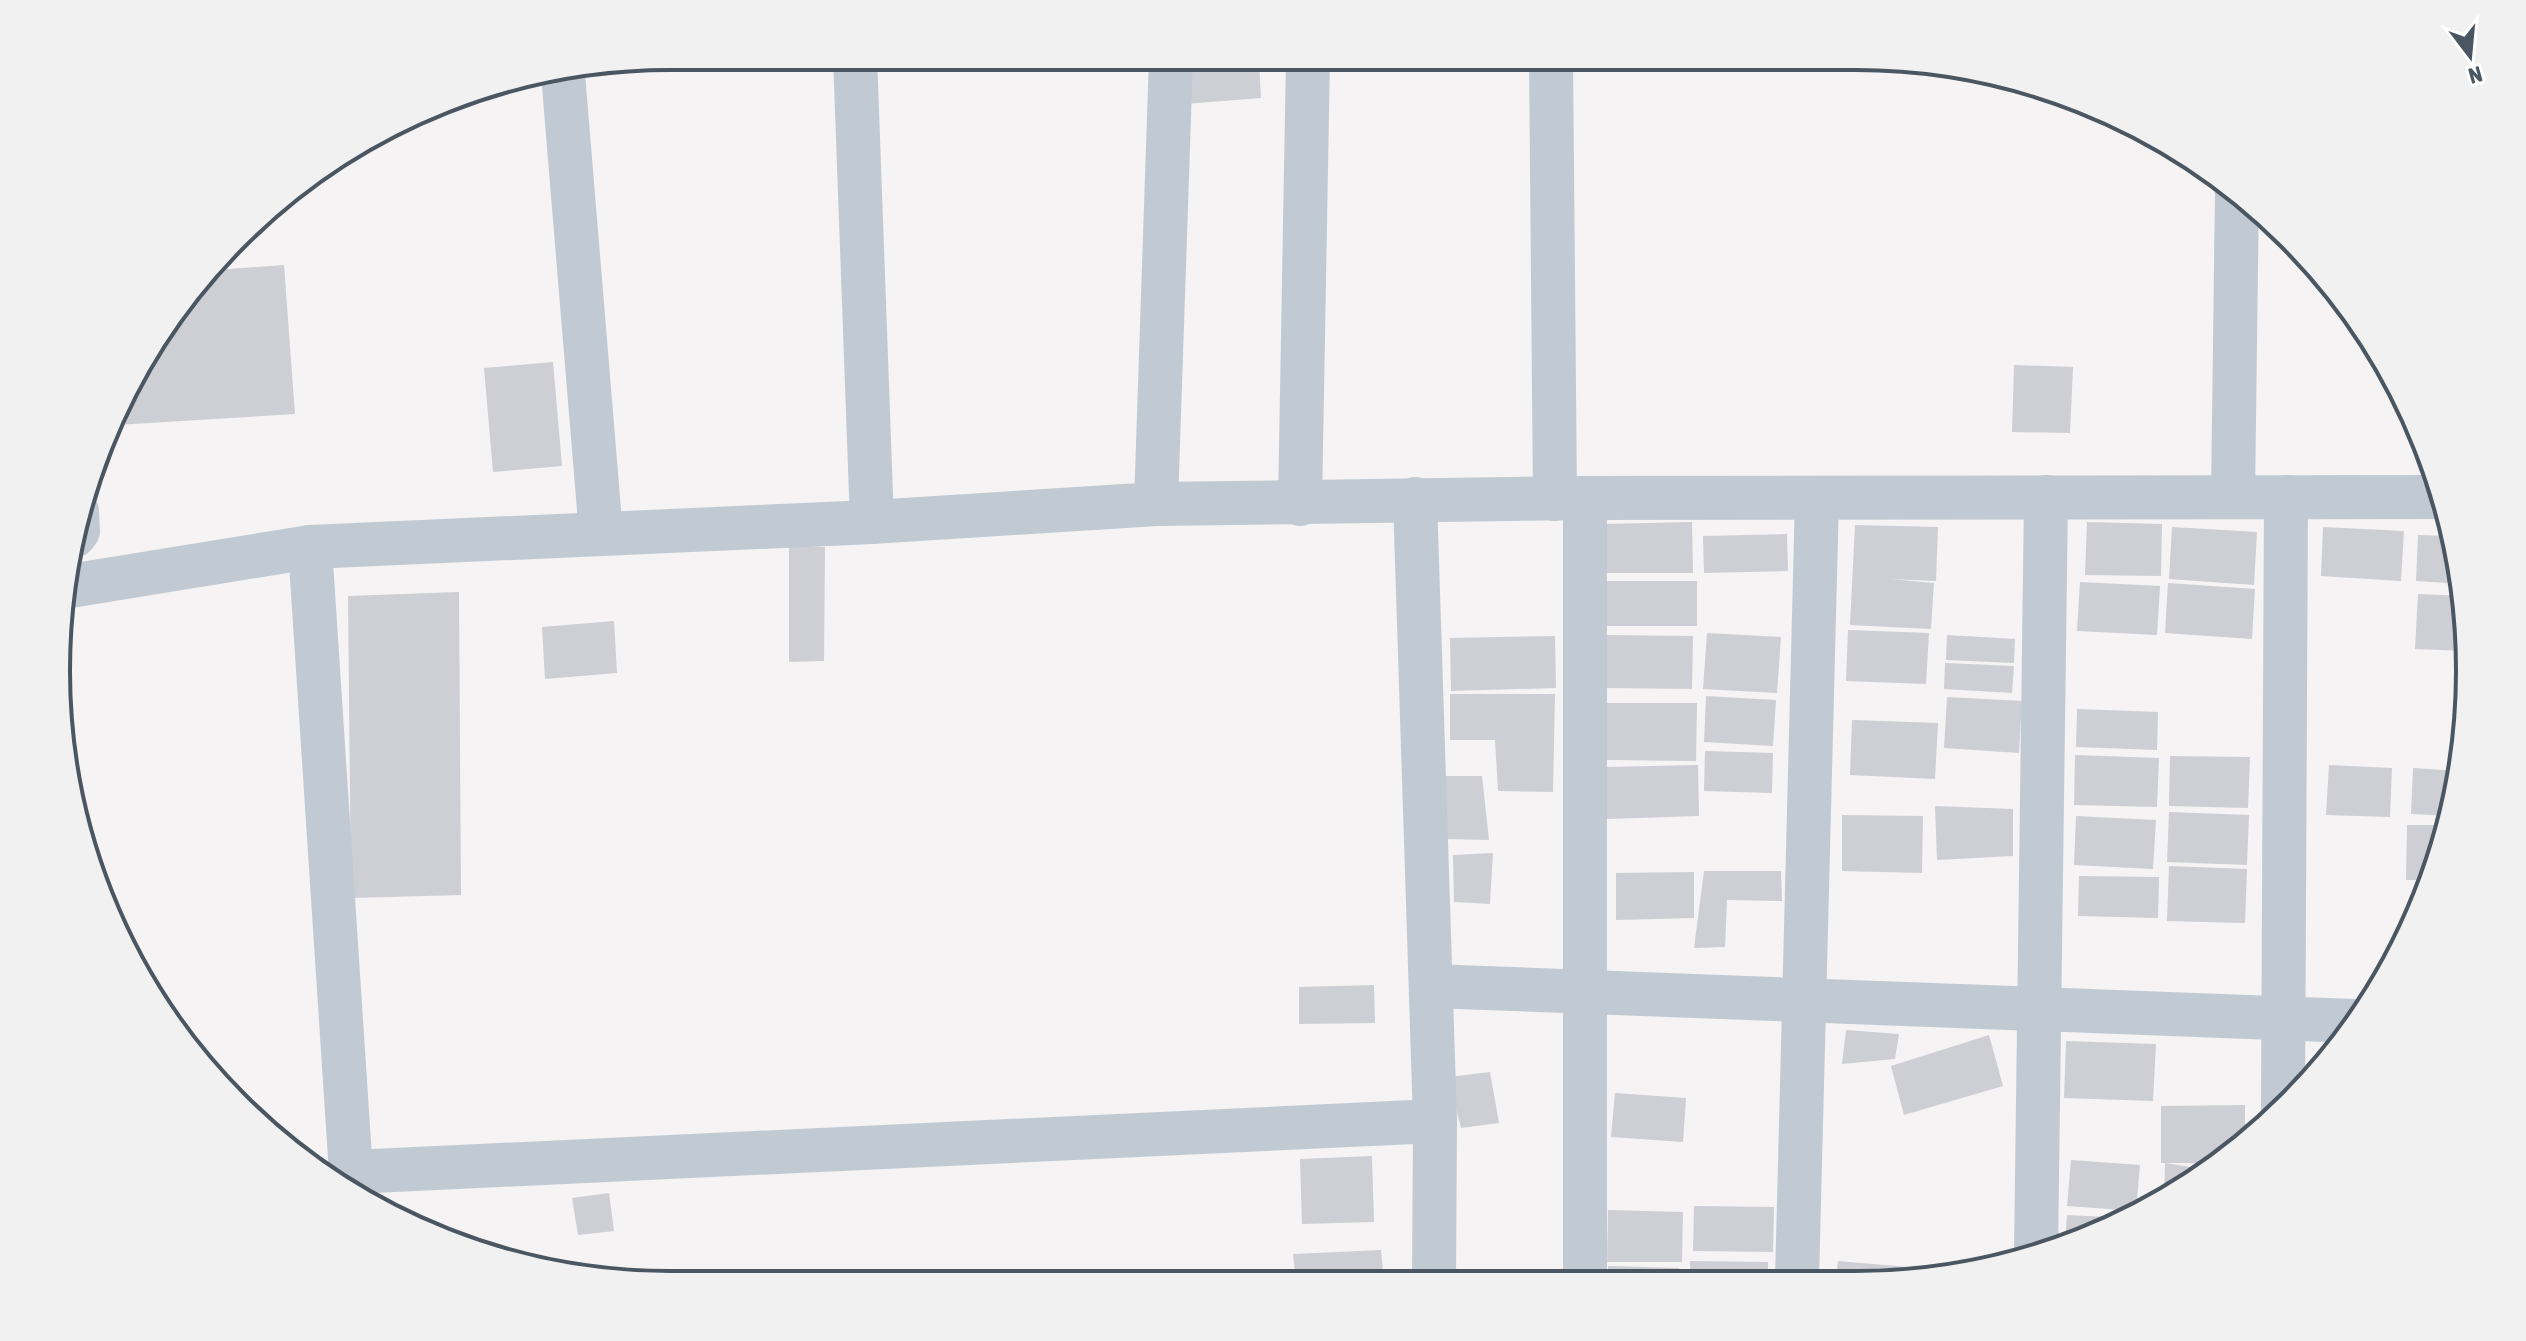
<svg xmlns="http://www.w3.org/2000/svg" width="2526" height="1341" font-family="'Asap Condensed',sans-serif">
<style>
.building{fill:#cdcfd5}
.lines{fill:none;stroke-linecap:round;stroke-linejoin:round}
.minor{stroke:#c1cad2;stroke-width:44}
.rim{fill:none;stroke:#4a5661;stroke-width:4}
</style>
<rect width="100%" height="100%" fill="#f5f3f3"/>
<g class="building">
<path d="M998,56H1133V62L998,67Z"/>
<path d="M1259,63L1261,98L1185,104L1183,69Z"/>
<path d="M284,265L295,414L116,425L159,329L215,270Z"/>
<path d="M553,362L562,466L493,472L484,368Z"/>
<path d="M2014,365L2073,367L2070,433L2012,432Z"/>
<path d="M1692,522L1693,573H1605L1604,524Z"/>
<path d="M2087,522L2162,524L2161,576L2085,575Z"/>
<path d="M1855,525L1938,527L1936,581L1890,579L1934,583L1931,629L1850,625Z"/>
<path d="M2172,527L2257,532L2254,585L2169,579Z"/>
<path d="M2323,527L2404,531L2401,581L2321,576Z"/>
<path d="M1787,534L1788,571L1704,573L1703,536Z"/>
<path d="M2418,535L2452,536L2463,584L2416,581Z"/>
<path d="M789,546L825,547L824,661L789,662Z"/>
<rect x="1607" y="581" width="90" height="45"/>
<path d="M2080,582L2160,586L2157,635L2077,631Z"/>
<path d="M2168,583L2255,589L2252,639L2165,633Z"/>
<path d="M459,592L461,895L351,898L348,596Z"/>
<path d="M2418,594L2465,596L2467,651L2415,649Z"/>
<path d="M614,621L617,673L545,679L542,627Z"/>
<path d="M1848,630L1929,633L1926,684L1846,681Z"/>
<path d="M1707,633L1781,637L1777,693L1703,689Z"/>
<path d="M1606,635L1693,636L1692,689L1605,688Z"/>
<path d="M1947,635L2015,639L2014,663L1946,660Z"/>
<path d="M1555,636L1556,688L1451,691L1450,638Z"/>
<path d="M1945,663L2014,666L2012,693L1944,689Z"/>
<path d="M1450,694H1555L1553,792L1498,791L1495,740H1450Z"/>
<path d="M1706,696L1776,700L1773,746L1704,742Z"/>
<path d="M1947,697L2022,701L2019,753L1944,748Z"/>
<path d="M1607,703H1697L1696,761L1606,760Z"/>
<path d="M2077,709L2158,712L2157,750L2076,747Z"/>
<path d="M1852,720L1938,723L1935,779L1850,775Z"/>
<path d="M1705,751L1773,753L1772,793L1704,791Z"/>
<path d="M2075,755L2159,758L2157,807L2074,805Z"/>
<path d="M2170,756L2250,757L2248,808L2169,806Z"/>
<path d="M1698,765L1699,816L1607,819L1606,767Z"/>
<path d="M2329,765L2392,768L2390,817L2326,815Z"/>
<path d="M2413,768L2459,771L2451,816L2411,814Z"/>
<path d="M1443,776H1482L1489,840L1445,839Z"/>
<path d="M1935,806L2013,809V856L1937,860Z"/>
<path d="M2169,812L2249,815L2247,865L2167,862Z"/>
<path d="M1842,815L1923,816L1922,873L1842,871Z"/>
<path d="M2076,816L2156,820L2153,869L2074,865Z"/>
<path d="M2407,825H2450L2430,880H2406Z"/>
<path d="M1493,853L1490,904L1454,902L1453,855Z"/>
<path d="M2169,866L2247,869L2245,923L2167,921Z"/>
<path d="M1704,871H1781L1782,901L1727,900L1725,947L1694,948Z"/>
<path d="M1694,872V918L1616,920V873Z"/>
<path d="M2079,876L2159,877L2158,918L2078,916Z"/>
<path d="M2415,887L2427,888L2414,924H2413Z"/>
<path d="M2395,936H2409L2393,963Z"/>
<path d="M1374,985L1375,1023L1299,1024V987Z"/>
<path d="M1846,1030L1899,1034L1895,1059L1842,1064Z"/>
<path d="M1989,1035L2003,1086L1904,1115L1891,1066Z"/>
<path d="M2066,1041L2156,1044L2153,1101L2064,1098Z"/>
<path d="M1490,1072L1499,1123L1461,1128L1448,1077Z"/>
<path d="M1615,1093L1686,1098L1683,1142L1611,1137Z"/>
<path d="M2245,1105V1139L2218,1163H2161V1106Z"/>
<path d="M1372,1156L1374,1222L1302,1224L1300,1159Z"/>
<path d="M2071,1160L2140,1165L2136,1211L2067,1206Z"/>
<path d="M2165,1163L2210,1170L2197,1181L2164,1199Z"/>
<path d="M609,1193L614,1231L578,1235L572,1198Z"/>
<path d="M1694,1206L1774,1207L1773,1252L1693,1251Z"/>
<path d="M1608,1210L1683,1212L1682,1262H1607Z"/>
<path d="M2067,1215L2128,1218L2090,1238L2065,1245Z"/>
<path d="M1381,1250L1384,1281L1296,1282L1293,1254Z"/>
<path d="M1690,1261L1768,1262V1280H1690Z"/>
<path d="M1838,1261L1919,1268L1918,1280H1836Z"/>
<path d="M1608,1266L1679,1268V1280L1608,1281Z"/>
</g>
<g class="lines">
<g class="minor">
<path d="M855,56L872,522"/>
<path d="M1551,57L1555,499"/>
<path d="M563,74L601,534"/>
<path d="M2233,497L2237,190"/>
<path d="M1585,498V1281"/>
<path d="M1415,499L1435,1121L1434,1281"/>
<path d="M1156,504L1171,57"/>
<path d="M1300,504L1308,57"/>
<path d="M74,536L78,531L77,511"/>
<path d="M310,547L352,1188"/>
<path d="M70,586L310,547L872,522L1156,504L1585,498L2443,497"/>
<path d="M1431,986L2354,1021"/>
<path d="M2283,1106L2286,497"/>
<path d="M352,1172L1435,1121"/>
<path d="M2036,1253L2046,497"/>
<path d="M1797,1280L1817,498"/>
</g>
</g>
<path d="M0 0H2526V1341H0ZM670 70H1856A600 600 0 0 1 2456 670V671A600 600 0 0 1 1856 1271H670A600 600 0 0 1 70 671V670A600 600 0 0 1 670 70Z" fill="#f1f1f2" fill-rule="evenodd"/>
<path class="rim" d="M670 70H1856A600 600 0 0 1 2456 670V671A600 600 0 0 1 1856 1271H670A600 600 0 0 1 70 671V670A600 600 0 0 1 670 70Z"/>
<g transform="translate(2470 56) rotate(164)" stroke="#ffffff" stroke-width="6" paint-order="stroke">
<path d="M0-6L14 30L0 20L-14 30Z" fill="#4a5661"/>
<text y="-12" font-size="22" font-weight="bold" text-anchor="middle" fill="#4a5661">N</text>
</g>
</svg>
